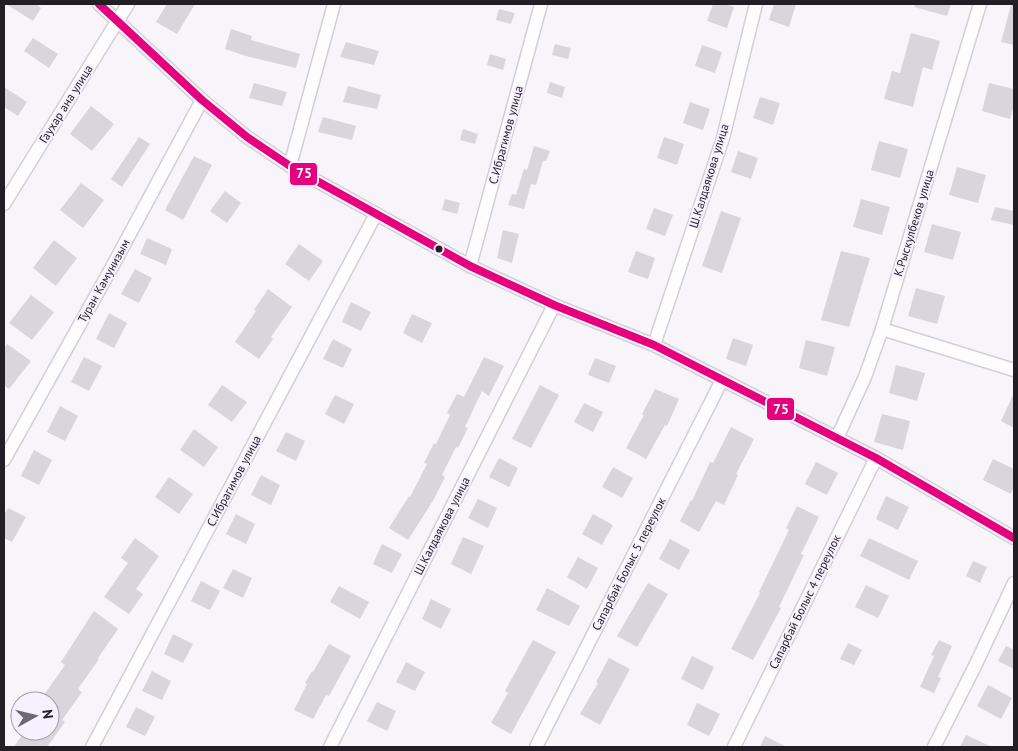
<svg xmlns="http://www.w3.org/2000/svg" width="1018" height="751" font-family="'PT Sans',sans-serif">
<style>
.building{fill:#d9d5dd}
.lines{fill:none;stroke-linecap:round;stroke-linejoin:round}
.minor-casing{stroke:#d3cfd6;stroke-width:15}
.minor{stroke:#fefdfe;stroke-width:12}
.bus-1-casing{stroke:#f7f0fe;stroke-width:11}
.bus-1{stroke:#e5007d;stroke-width:8}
.bus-dot{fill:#221e26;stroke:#f7f0fe;stroke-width:2}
.labels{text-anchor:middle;stroke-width:4;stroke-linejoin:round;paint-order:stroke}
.street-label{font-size:12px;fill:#221e26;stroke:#f7f0fe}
.line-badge{stroke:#f7f0fe;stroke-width:2}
.badge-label{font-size:14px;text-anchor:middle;font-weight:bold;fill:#fff}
</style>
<rect width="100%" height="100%" fill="#f7f4fa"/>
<g class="building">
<path d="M6,4H36L41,8L33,21Z"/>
<path d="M167,4H195L177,34L156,22Z"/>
<path d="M713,4H725L734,7L727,28L707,21Z"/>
<path d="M774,4H796L789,27L769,20Z"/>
<path d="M915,4H951L947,16L914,7Z"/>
<path d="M1011,5H1014V45L1001,42Z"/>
<path d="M499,9L515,13L511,24L496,20Z"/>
<path d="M231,29L252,36L251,40L300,54L296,68L246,56L225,49Z"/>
<path d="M911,33L940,41L932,70L923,67L913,107L884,99L892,71L900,73Z"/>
<path d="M33,38L58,54L49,68L24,51Z"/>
<path d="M346,42L379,51L374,65L340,57Z"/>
<path d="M555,44L571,48L568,59L552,55Z"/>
<path d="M702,45L722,52L715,73L695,66Z"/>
<path d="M490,54L506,59L503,70L487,65Z"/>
<path d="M550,82L565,87L562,98L547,93Z"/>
<path d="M254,83L287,92L282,106L249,98Z"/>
<path d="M989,83L1014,89V105L1010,119L982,111Z"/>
<path d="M348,86L381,95L377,109L343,102Z"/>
<path d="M4,87L27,102L18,116L4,107Z"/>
<path d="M760,97L780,103L773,125L753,118Z"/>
<path d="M690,102L710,109L703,130L683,123Z"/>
<path d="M91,106L114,124L92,151L70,134Z"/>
<path d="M323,117L356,126L352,140L318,132Z"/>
<path d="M463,129L478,134L475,144L460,140Z"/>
<path d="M139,137L150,144L122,187L111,179Z"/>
<path d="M664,137L684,144L677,165L657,158Z"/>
<path d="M879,141L908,149L900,178L871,170Z"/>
<path d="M534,146L550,151L546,161H543L536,185L531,184L524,209L508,205L512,194L516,195L524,169L527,170Z"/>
<path d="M738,151L758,158L751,179L731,172Z"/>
<path d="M194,156L212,165L183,220L165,210Z"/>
<path d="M957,167L986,175L978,203L949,195Z"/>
<path d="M81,183L104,200L83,228L60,210Z"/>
<path d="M225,191L241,203L227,223L210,211Z"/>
<path d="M445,199L460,203L457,214L442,210Z"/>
<path d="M861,199L890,207L882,235L853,227Z"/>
<path d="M995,207L1014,211V225L991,220Z"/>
<path d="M654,208L673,215L665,236L646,229Z"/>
<path d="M721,211L741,218L722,273L702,266Z"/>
<path d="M932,224L961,232L953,260L924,252Z"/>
<path d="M503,230L519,234L512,263L497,258Z"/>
<path d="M147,238L172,249L166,265L140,254Z"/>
<path d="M54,240L77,258L56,286L33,268Z"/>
<path d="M299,244L323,261L309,281L285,264Z"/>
<path d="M636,251L655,258L648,279L628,272Z"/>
<path d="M841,251L870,258L849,327L821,320Z"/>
<path d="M135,269L152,278L139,303L121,294Z"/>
<path d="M916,288L945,296L937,324L908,316Z"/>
<path d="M268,289L292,307L271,337L273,339L259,359L235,342L256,311L254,310Z"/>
<path d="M31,295L54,312L32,340L9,323Z"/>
<path d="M351,302L371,312L361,331L342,322Z"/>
<path d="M109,313L127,323L114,348L96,339Z"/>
<path d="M412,314L432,323L422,343L403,333Z"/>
<path d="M733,338L753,345L746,366L726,359Z"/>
<path d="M333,339L352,349L343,368L323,359Z"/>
<path d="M806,340L835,347L827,376L799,368Z"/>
<path d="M7,344L31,361L9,389L4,385V349Z"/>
<path d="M84,357L102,366L89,391L71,382Z"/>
<path d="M484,357L504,366L489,396L482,391L465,427L468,428L458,448L456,447L442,475L445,477L434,499L408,540L389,528L409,496L410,497L427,464L424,463L434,443L436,444L450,415L447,413L457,394L464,397Z"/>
<path d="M595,358L616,366L609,383L588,375Z"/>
<path d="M896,365L925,373L917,401L889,393Z"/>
<path d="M222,385L247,402L232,422L208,405Z"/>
<path d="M540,385L559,395L531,448L512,439Z"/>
<path d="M655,389L679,399L667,426L665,425L646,459L626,448L644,415L642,414Z"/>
<path d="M1014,393V428L1001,421Z"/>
<path d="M335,395L354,404L344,424L325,414Z"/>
<path d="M584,403L603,412L593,432L574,422Z"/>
<path d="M60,406L78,416L65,441L47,432Z"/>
<path d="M882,414L910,421L903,450L874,442Z"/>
<path d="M731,427L754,439L736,474L738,475L724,505L716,501L699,532L680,521L691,500L692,501L710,462L713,463Z"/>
<path d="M194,429L218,447L204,467L180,450Z"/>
<path d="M286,432L305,441L296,461L276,451Z"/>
<path d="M34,450L52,460L39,485L21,476Z"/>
<path d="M499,458L518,468L509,487L489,477Z"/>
<path d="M993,459L1014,469V486L1011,494L983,480Z"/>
<path d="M816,462L838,473L827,495L805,484Z"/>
<path d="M613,467L633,478L622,498L602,487Z"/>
<path d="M261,475L280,485L271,505L251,495Z"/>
<path d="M169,477L193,494L179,514L155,497Z"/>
<path d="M886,496L909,507L898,530L876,519Z"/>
<path d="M478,499L497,508L488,528L468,518Z"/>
<path d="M797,506L819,517L801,554L804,555L779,607L781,608L753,660L731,649L760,593L759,592L789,530L786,528Z"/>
<path d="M8,508L26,517L12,542L4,538V515Z"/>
<path d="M236,514L255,524L246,544L226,534Z"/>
<path d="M593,514L613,525L602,545L582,534Z"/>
<path d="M463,537L484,546L471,574L451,564Z"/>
<path d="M135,538L159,556L136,589L143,594L129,614L104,597L128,563L121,558Z"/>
<path d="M869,538L918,561L909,580L860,556Z"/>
<path d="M670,539L690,550L679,570L659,559Z"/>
<path d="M382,544L402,554L392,573L373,564Z"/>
<path d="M578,557L598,568L587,589L567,577Z"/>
<path d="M973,561L987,567L980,583L966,576Z"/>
<path d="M233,569L252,578L243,598L223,588Z"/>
<path d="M201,581L220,591L210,610L191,601Z"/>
<path d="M648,583L668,594L637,647L617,636Z"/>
<path d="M866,585L889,596L878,618L855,607Z"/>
<path d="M339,586L369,602L360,619L330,602Z"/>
<path d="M547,588L580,606L569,626L536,610Z"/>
<path d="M431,599L451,609L441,629L422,619Z"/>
<path d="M94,611L118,629L98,658L99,659L78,689L82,692L62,720L65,722L47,747H14L25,731H50V699L44,695L65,665L61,662Z"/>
<path d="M173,634L193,644L183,663L164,654Z"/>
<path d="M533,640L556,652L511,734L491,723L508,693L505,691Z"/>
<path d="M939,640L952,646L938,677L941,678L934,693L920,687L934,656L931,655Z"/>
<path d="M848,643L862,650L854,665L840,659Z"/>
<path d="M329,644L351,656L329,696L326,695L313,719L294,710L307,684L305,683L312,671L313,672Z"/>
<path d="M1006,646L1014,650V669L998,661Z"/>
<path d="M692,656L714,667L703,690L681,679Z"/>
<path d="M609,658L630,669L600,725L580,714L598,683L596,682Z"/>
<path d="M406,662L425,672L415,691L396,682Z"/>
<path d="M152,671L171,681L162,700L142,691Z"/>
<path d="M988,685L1012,698L1001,719L977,706Z"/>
<path d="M377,702L396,711L387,731L367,721Z"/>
<path d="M697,703L720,714L709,736L687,725Z"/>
<path d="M136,707L155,717L145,736L126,727Z"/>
<path d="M966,735L992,747H960Z"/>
<path d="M765,736L787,747H760Z"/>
</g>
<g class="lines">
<g class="minor-casing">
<g id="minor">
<path d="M99,4L202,100L247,137L290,166L470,266L554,305L654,345L876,458L1014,538"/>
<path d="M290,166L334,4"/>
<path d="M4,204L128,4"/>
<path d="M470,266L541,4"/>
<path d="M882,329L1014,370"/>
<path d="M654,345L723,138L756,4"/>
<path d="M837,438L865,377L882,329L980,4"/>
<path d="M4,460L112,267L202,100"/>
<path d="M92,747L376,214"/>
<path d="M330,747L554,305"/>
<path d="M536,747L722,380"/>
<path d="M734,747L876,458"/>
<path d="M934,747L976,664L1014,583"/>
</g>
</g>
<use href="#minor" class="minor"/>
<g class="bus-1-casing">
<path id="bus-1" d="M99,4L202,100L247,137L290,166L470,266L554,305L654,345L876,458L1014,538"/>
</g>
<use href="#bus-1" class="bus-1"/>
</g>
<circle class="bus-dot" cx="439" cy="249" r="4.5"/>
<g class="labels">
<g class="street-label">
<text transform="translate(66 104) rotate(-58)" y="4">Гаухар ана улица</text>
<text transform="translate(506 135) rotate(-75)" y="4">С.Ибрагимов улица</text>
<text transform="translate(709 176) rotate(-73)" y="4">Ш.Калдаякова улица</text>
<text transform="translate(914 223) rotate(-73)" y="4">К.Рыскулбеков улица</text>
<text transform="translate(104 281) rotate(-61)" y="4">Туран Камунизым</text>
<text transform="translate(234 481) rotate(-62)" y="4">С.Ибрагимов улица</text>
<text transform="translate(442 526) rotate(-63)" y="4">Ш.Калдаякова улица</text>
<text transform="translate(629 564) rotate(-63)" y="4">Сапарбай Болыс 5 переулок</text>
<text transform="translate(805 602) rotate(-64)" y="4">Сапарбай Болыс 4 переулок</text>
</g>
</g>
<g class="line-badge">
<rect x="289" y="162" width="29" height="24" rx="5" fill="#e5007d"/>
<rect x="766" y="397" width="29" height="24" rx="5" fill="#e5007d"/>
</g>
<g class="badge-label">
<text x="304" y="178">75</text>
<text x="781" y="414">75</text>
</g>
<rect width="1018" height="751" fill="none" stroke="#221e26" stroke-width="10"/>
<g transform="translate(35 716) rotate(82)"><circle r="24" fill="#f7f0fe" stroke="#a29ca8"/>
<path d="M0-4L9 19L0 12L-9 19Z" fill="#6d6970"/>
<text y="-8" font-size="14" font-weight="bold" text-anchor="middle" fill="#221e26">N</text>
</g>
</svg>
